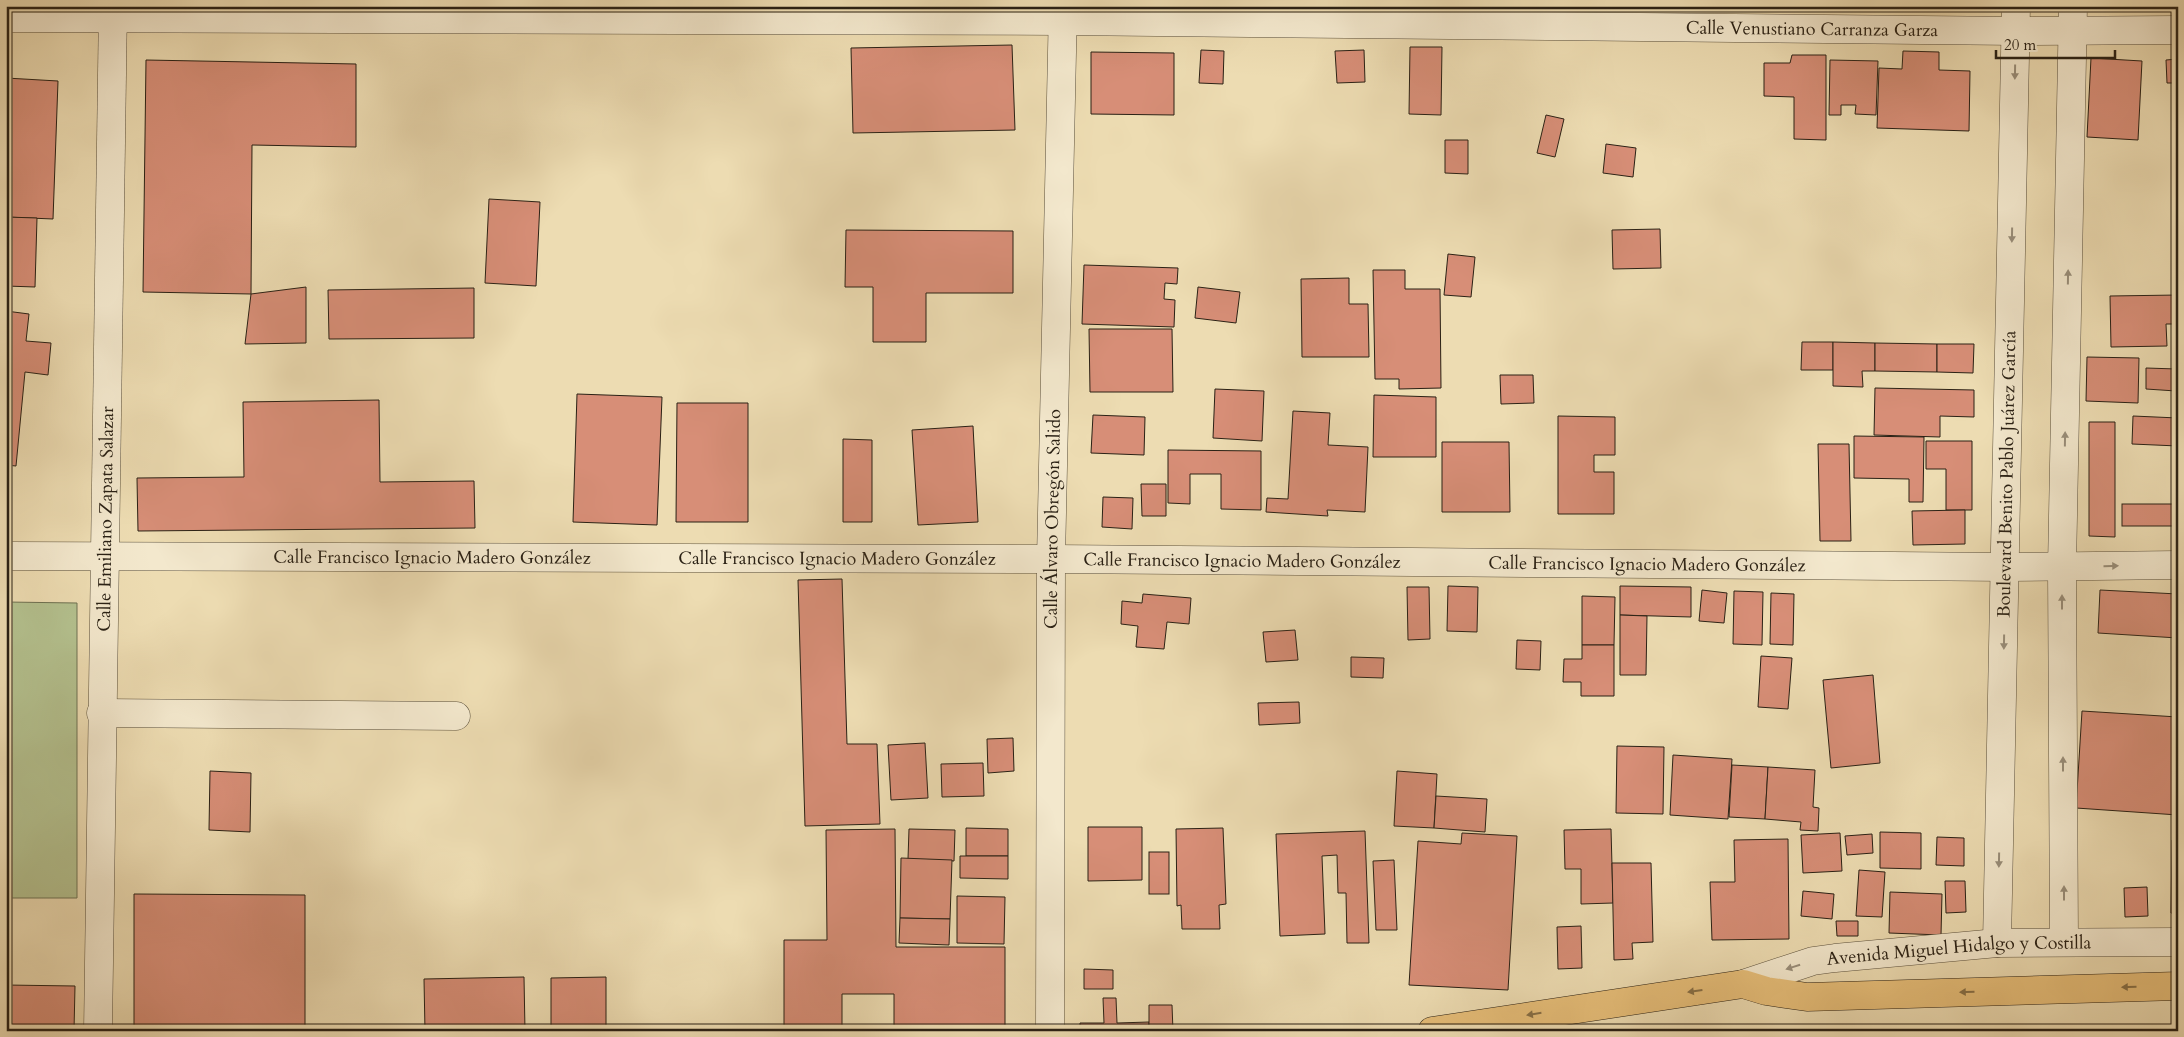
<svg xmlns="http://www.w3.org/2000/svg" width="2184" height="1037" font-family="Cardo,serif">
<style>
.green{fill:#b4c18f;stroke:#6f7152}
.building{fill:#d78e77;stroke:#2a2115}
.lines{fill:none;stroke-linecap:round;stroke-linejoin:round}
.minor-casing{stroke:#5b503c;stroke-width:29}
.major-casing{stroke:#2a2115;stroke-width:29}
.minor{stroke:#f3e8cd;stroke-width:28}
.major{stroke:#e6be79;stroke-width:28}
.oneway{fill:#998e7a}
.oneway2{fill:#887047}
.labels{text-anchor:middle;stroke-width:5;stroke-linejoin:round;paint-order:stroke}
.street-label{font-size:18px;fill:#2a2115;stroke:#f3e8cd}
</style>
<rect width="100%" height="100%" fill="#eddcb2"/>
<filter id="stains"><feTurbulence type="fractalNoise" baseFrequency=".004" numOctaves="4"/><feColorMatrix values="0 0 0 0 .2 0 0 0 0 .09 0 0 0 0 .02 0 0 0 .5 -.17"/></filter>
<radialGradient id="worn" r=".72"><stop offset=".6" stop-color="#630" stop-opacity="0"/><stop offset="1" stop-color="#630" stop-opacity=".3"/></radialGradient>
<path class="green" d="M6,602L77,603V898H6Z"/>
<g class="building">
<path d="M1012,45L1015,130L853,133L851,48Z"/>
<path d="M1410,47H1442L1441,115L1409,114Z"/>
<path d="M1201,50L1224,51L1223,84L1199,83Z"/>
<path d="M1364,50L1365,82L1337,83L1335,51Z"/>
<path d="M1903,51L1939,52V70L1970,71L1969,131L1877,128L1879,68L1902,69Z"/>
<path d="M1091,52L1174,53V115L1091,114Z"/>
<path d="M1792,55H1826V140L1794,139V97L1764,96V63H1790Z"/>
<path d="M2091,58L2142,61L2138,140L2087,137Z"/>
<path d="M2178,59V83H2167L2166,60Z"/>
<path d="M146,60L356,64V147L252,145L251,294L143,292Z"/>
<path d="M1830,60L1878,61L1876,115L1855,114L1856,105H1841V115H1829Z"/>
<path d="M6,78L58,81L53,219L6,217Z"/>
<path d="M1546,115L1564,119L1555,157L1537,153Z"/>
<path d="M1445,140H1468V174L1445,173Z"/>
<path d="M1606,144L1636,148L1633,177L1603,173Z"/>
<path d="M489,199L540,202L536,286L485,283Z"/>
<path d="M6,217L37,218L35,287L6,286Z"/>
<path d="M1660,229L1661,268L1613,269L1612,230Z"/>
<path d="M846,230L1013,231V293H926V342H873V287H845Z"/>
<path d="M1448,254L1475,257L1471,297L1444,295Z"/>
<path d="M1084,265L1178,268L1177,284L1165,283L1164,299L1175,300L1174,327L1082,324Z"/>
<path d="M1373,270H1405V289H1440L1441,388L1399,389V379H1375Z"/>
<path d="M1349,278V304H1368L1369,357H1302L1301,279Z"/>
<path d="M306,287V343L245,344L251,294Z"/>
<path d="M1198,287L1240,292L1236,323L1195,318Z"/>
<path d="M474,288V338L329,339L328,290Z"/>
<path d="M2178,295V324H2166L2167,346L2111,347L2110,296Z"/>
<path d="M6,311L29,314L26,341L51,343L48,375L25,372L16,466L6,465Z"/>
<path d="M1089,329H1172L1173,392H1090Z"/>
<path d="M1802,342H1833V370H1801Z"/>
<path d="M1833,342L1875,343V371H1862L1863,387L1833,386Z"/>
<path d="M1875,343L1937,344V372L1875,371Z"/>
<path d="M1937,344H1974L1973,373L1937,372Z"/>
<path d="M2087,357L2139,358L2138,403L2086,401Z"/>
<path d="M2146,368L2177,369L2176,391L2146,389Z"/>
<path d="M1500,375H1533L1534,403L1501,404Z"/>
<path d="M1875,388L1974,390V417L1940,416V437L1874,435Z"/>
<path d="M1215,389L1264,391L1262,441L1213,438Z"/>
<path d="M577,394L662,397L657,525L573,522Z"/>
<path d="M1374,395L1436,397V457H1373Z"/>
<path d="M379,400L380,482L474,481L475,528L138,531L137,478L244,477L243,402Z"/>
<path d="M677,403H748V522H676Z"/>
<path d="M1293,411L1330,413L1328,445L1368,447L1365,512L1327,510L1328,516L1266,512L1267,498L1288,499Z"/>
<path d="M1093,415L1145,417L1144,455L1091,453Z"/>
<path d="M1558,416L1615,417V455H1594V472H1614V514H1558Z"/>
<path d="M2133,416L2178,418V446L2132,444Z"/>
<path d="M2089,422H2115V537L2089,536Z"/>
<path d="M973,426L978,522L918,525L912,430Z"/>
<path d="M1854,436L1924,437L1923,502H1909V479L1854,478Z"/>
<path d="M843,439L872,440V522H843Z"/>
<path d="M1926,441H1972V510H1946V469H1926Z"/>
<path d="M1442,442H1509L1510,512H1442Z"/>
<path d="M1818,444H1849L1851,541H1820Z"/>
<path d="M1168,450L1261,451V510L1221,509V474H1190V504L1168,503Z"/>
<path d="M1141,484H1166V516H1142Z"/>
<path d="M1103,497L1133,498L1132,529L1102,527Z"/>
<rect x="2122" y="504" width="56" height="22"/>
<path d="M1965,510V544L1913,545L1912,511Z"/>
<path d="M842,579L847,744H877L880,824L805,826L798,580Z"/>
<path d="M1448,586L1478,587L1477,632L1447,631Z"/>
<path d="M1620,586L1691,587V617L1620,615Z"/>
<path d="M1407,587H1429L1430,639L1408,640Z"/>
<path d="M1702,590L1727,593L1724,623L1699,621Z"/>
<path d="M2100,590L2178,594V638L2098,633Z"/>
<path d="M1734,591L1763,592L1762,645L1733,644Z"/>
<path d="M1771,593L1794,594L1793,645L1770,644Z"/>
<path d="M1143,594L1191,598L1189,624L1167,622L1164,649L1136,647L1138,626L1121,624L1122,601L1142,603Z"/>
<path d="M1582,596L1615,597L1614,645H1582Z"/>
<path d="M1620,615L1647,616L1646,675H1620Z"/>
<path d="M1295,630L1298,660L1266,662L1263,632Z"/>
<path d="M1517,640L1541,641L1540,670L1516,669Z"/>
<path d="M1582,645H1614V696H1581V682H1563L1564,659H1582Z"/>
<path d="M1761,656L1792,658L1788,709L1758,707Z"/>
<path d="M1351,657L1384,658L1383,678L1351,677Z"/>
<path d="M1873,675L1880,763L1831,768L1823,680Z"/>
<path d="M1299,702L1300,723L1259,725L1258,703Z"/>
<path d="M2082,711L2178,717V815L2076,808Z"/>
<path d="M1013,738L1014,771L988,773L987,739Z"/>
<path d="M925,743L928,798L891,800L888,745Z"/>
<path d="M1617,746L1664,747L1663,814L1616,813Z"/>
<path d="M1673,755L1732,759L1728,819L1670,815Z"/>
<path d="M983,763L984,796L942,797L941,764Z"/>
<path d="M1732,765L1768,767L1765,819L1729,817Z"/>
<path d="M1768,767L1815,770L1813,807L1819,808L1818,831L1800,830L1801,822L1765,819Z"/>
<path d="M210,771L251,773L250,832L209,830Z"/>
<path d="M1397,771L1437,774L1434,828L1394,826Z"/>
<path d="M1436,796L1487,799L1485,832L1434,828Z"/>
<path d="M1088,827H1142V880L1088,881Z"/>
<path d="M966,828L1008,829V856H966Z"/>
<path d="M1223,828L1226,904L1219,905L1220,929H1182L1181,905L1177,906L1176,829Z"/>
<path d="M895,829L896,947H1005V1031H894V994H842V1031H784V940H827L826,830Z"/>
<path d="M909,829L955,830L954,861L908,859Z"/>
<path d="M1611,829L1613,903L1581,904V869H1565L1564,830Z"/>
<path d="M1365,831L1369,943H1347L1346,893H1338L1337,855L1322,856L1325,934L1280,936L1276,834Z"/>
<path d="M1880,832L1921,833V869L1880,868Z"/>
<path d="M1462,833L1517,836L1508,990L1409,985L1418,841L1461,844Z"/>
<path d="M1840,833L1842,871L1803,873L1801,835Z"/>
<path d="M1872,834L1873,853L1847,855L1845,836Z"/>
<path d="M1937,837L1964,838V866L1936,865Z"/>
<path d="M1788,839L1789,939L1712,940L1710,882H1735L1734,840Z"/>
<path d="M2172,840H2178V914L2171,913Z"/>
<rect x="1149" y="852" width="20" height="42"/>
<path d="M960,856H1008V879L960,878Z"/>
<path d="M901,858L952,860L950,919L900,918Z"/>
<path d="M1394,860L1397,930H1376L1373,861Z"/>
<path d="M1612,863H1651L1653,942L1632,943L1633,959L1614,960Z"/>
<path d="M1859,870L1885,872L1882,917L1856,916Z"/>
<path d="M1945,881H1965L1966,912L1946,913Z"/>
<path d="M2147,887L2148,916L2125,917L2124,888Z"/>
<path d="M1803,891L1834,894L1832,919L1801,916Z"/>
<path d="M1890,892L1942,894L1941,935L1889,933Z"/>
<path d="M134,894L305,895V1031H134Z"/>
<path d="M957,896L1005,897L1004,944L957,943Z"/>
<path d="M900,918L950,919L949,945L899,943Z"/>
<path d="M1836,921H1858V936H1837Z"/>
<path d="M1581,926L1582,968L1558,969L1557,927Z"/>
<path d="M1084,969L1113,970V989H1084Z"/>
<path d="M524,977L525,1031H425L424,979Z"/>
<path d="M606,977V1031H551V978Z"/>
<path d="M6,985L75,986L74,1031H6Z"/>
<path d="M1103,998H1116L1117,1023L1149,1022V1031H1080V1023H1104Z"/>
<path d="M1149,1005H1172L1173,1031H1149Z"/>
</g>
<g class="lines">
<g class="minor-casing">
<g id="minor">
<path id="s1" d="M6,18L1063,21L2016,31L2178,30"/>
<path id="s2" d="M6,556L1051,559L2006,567L2178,565"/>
<path d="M101,713L456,716"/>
<path d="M2064,942L2062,567L2073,6"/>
<path id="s3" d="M1997,943L2016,6"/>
<path id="s4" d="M1743,984L1813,961L1835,958L1997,943L2178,942"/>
<path id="s5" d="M98,1031L113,6"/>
<path id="s6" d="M1050,1031L1051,559L1063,6"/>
</g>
</g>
<g class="major-casing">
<path id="major" d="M1432,1031L1743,984L1766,991L1807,997L2178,986"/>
</g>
<use href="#minor" class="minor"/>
<use href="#major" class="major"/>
</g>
<defs><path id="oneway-solid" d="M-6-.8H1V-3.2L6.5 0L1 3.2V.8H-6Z" transform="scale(1.25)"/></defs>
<g class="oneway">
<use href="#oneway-solid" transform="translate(2015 72) rotate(91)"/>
<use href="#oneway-solid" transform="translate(2012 235) rotate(91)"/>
<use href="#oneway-solid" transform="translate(2068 277) rotate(-89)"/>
<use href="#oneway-solid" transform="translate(2065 439) rotate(-89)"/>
<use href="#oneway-solid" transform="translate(2111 566) rotate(-1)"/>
<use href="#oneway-solid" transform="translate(2062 602) rotate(-90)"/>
<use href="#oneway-solid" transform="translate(2004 642) rotate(91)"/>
<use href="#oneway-solid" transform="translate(2063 764) rotate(-90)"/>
<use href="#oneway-solid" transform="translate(1999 860) rotate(91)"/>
<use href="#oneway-solid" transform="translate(2064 893) rotate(-90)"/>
<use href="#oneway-solid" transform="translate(1793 967) rotate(162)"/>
</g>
<g class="oneway2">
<use href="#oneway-solid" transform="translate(2129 987) rotate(179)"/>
<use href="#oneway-solid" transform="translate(1695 991) rotate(172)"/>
<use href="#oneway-solid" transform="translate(1967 992) rotate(178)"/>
<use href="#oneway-solid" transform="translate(1534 1014) rotate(171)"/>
</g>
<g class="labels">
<g class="street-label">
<text dy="6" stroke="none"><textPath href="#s1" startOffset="1806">Calle Venustiano Carranza Garza</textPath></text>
<text dy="6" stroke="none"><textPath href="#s3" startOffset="469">Boulevard Benito Pablo Juárez García</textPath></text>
<text dy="6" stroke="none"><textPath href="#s5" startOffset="512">Calle Emiliano Zapata Salazar</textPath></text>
<text dy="6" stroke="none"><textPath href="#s6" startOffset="512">Calle Álvaro Obregón Salido</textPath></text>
<text dy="6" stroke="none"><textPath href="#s2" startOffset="426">Calle Francisco Ignacio Madero González</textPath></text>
<text dy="6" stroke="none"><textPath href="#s2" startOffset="831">Calle Francisco Ignacio Madero González</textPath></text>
<text dy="6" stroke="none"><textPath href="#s2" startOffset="1236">Calle Francisco Ignacio Madero González</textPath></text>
<text dy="6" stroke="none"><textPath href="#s2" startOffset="1641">Calle Francisco Ignacio Madero González</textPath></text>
<text dy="6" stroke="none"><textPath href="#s4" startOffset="220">Avenida Miguel Hidalgo y Costilla</textPath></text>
</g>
</g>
<rect width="2184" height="1037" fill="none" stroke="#eddcb2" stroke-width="25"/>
<rect x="8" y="8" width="2169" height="1022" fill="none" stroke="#2a2115" stroke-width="2.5"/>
<rect x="12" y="12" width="2159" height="1012" fill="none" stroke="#2a2115"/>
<path d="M1996 50v8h119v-8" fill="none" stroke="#2a2115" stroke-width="2.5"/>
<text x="2004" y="50" font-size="15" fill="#2a2115" stroke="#f3e8cd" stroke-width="4" paint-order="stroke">20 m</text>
<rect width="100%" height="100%" filter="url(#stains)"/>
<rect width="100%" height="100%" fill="url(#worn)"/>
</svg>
